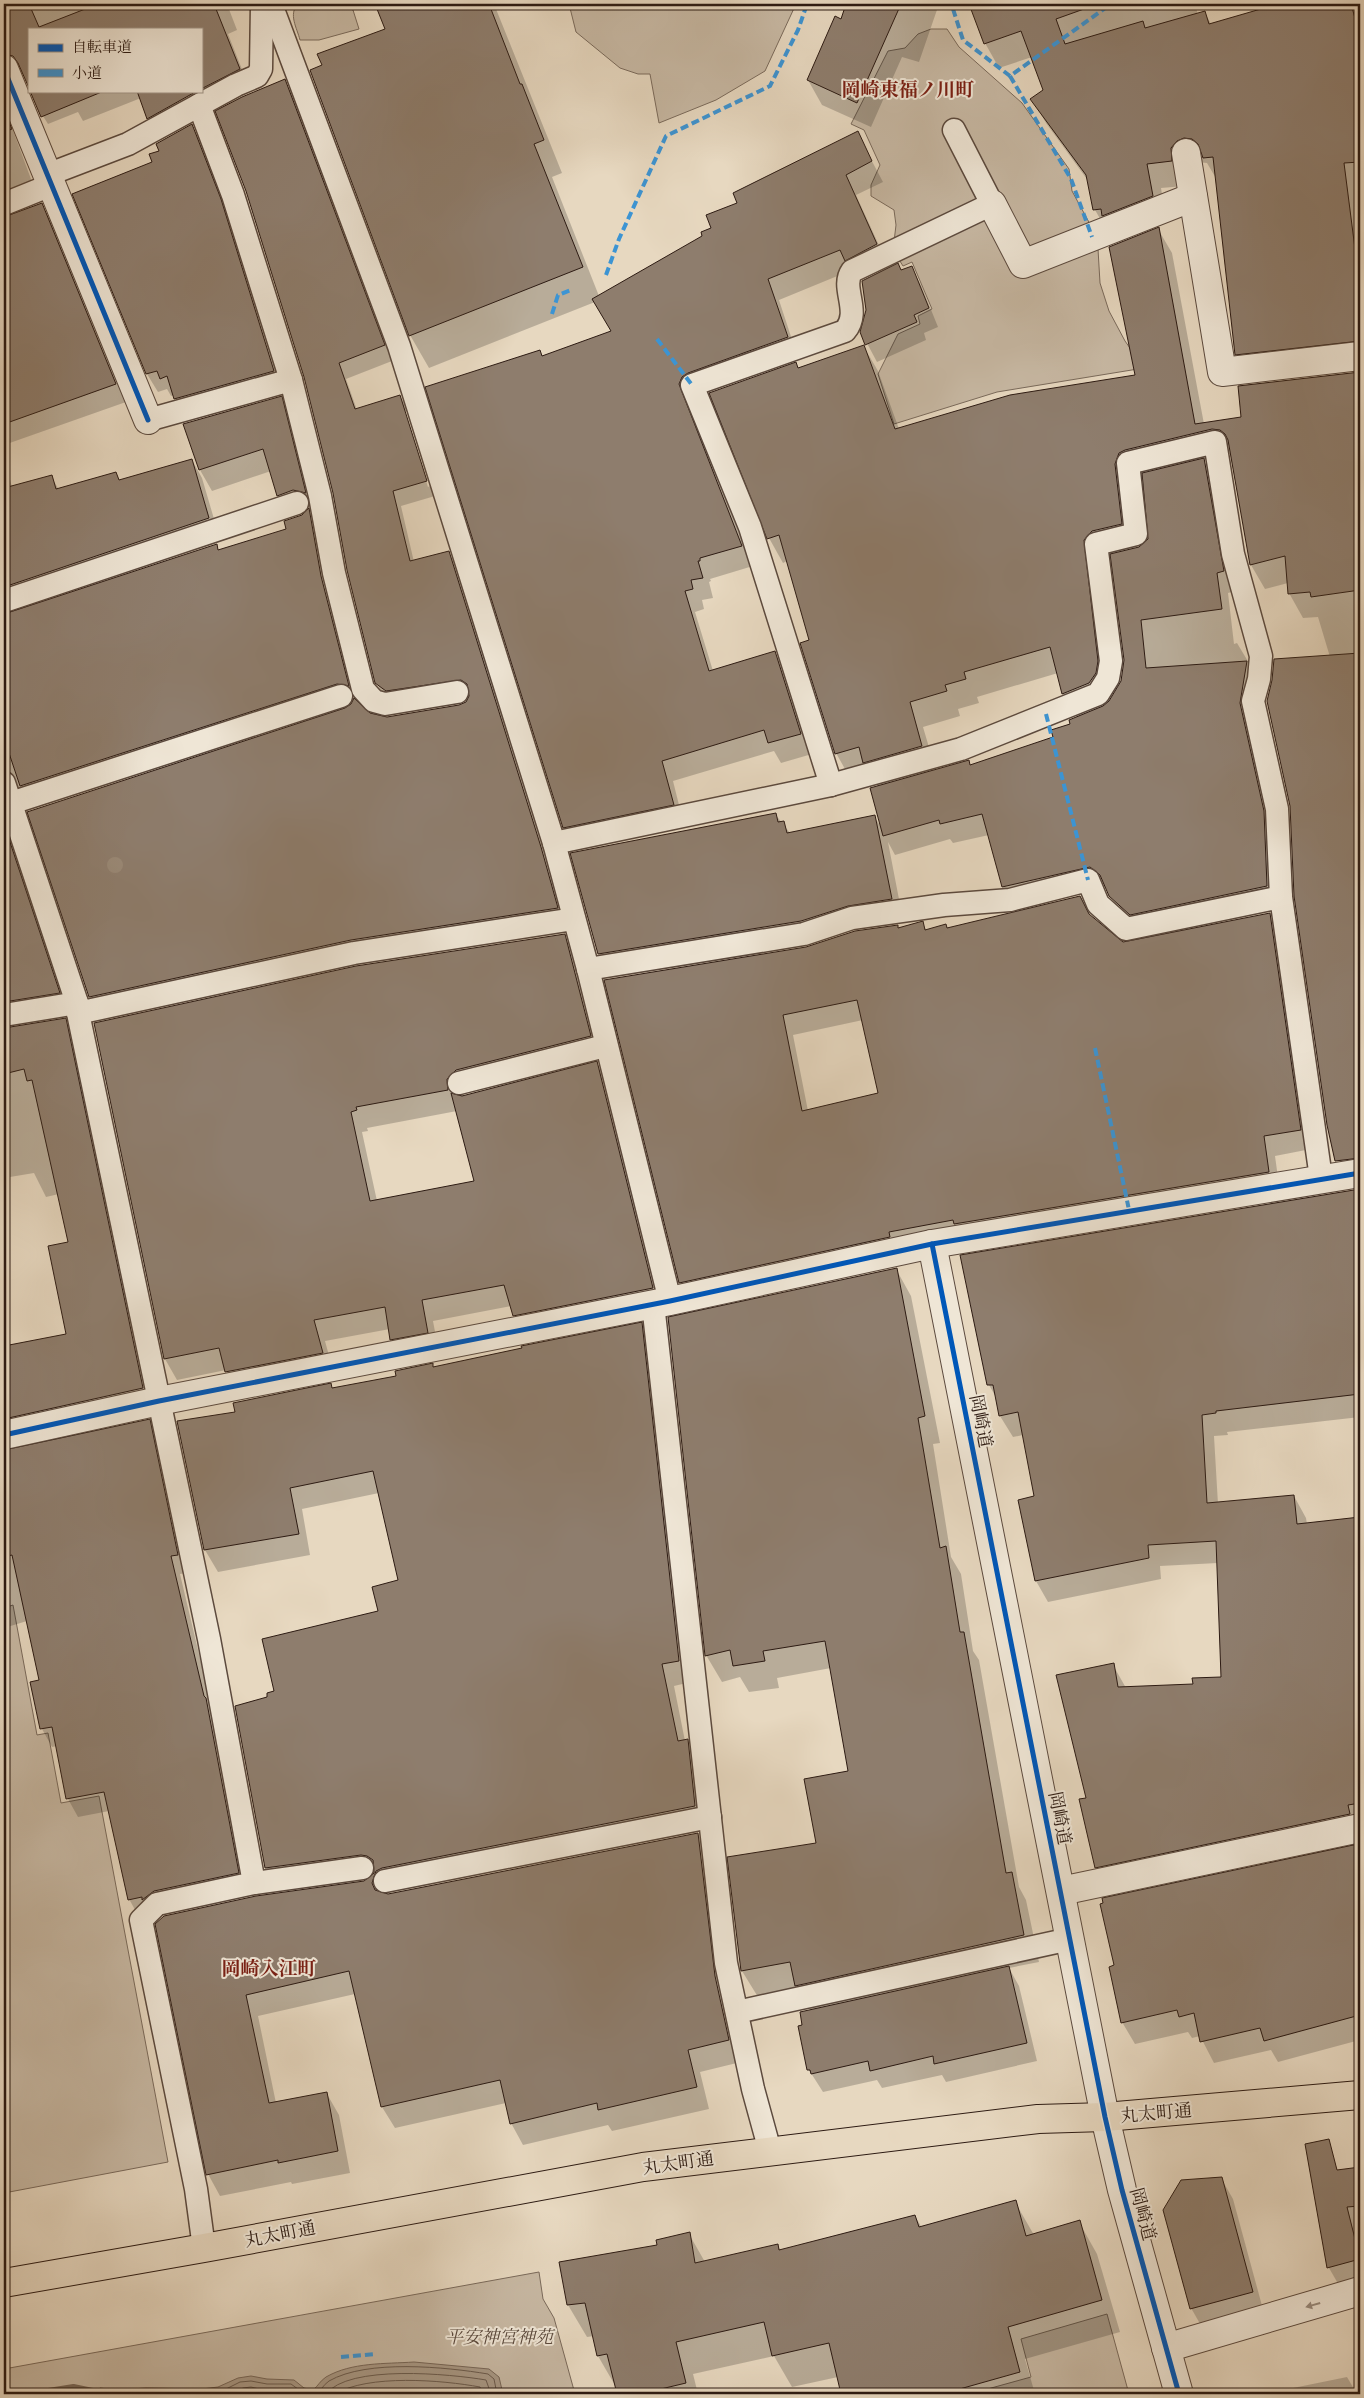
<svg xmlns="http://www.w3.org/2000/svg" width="1364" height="2398" font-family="Alegreya,'Noto Serif JP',serif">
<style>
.green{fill:#c7b8a3;stroke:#7a6a5b}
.water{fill:#a89885;stroke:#776657}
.shadow{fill:#0003;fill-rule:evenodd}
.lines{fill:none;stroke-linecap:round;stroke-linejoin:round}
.shore{stroke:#6a5a4c;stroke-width:1}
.stream{stroke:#776657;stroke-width:12}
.building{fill:#8e7d6d;stroke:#2d1b13;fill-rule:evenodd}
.service-casing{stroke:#5c4a3e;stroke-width:25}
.minor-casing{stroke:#5c4a3e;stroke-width:30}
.tertiary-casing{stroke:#5c4a3e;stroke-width:30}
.primary-casing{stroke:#2d1b13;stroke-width:30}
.service{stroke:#efe6d6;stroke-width:22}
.minor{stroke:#efe6d6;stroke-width:28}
.tertiary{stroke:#efe6d6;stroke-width:28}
.primary{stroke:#e7d8c0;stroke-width:28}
.quiet{stroke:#3c94d3;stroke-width:4;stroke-dasharray:8 4;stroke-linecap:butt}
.cycleway-casing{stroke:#efe6d6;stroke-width:8}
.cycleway{stroke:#0057b8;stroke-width:5}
.tree{fill:#9a8a78}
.oneway{fill:#988b7e}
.labels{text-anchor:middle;stroke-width:4;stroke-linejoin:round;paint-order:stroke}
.street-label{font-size:18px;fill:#2d1b13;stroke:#efe6d6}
.park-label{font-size:18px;font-style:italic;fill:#5b4a3e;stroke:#efe6d6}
.neighbourhood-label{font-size:19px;font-weight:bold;fill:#7a1f14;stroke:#efe6d6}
</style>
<rect width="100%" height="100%" fill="#e7d8c0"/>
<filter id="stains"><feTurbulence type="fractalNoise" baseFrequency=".004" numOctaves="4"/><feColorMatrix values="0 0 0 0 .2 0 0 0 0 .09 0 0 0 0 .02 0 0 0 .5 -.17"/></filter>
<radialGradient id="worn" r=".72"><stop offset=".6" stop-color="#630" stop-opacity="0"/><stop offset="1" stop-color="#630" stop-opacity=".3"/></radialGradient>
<g class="green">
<path d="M298,4H337L353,10L359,29L319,40H300C297,28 288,14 298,4Z"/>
<path d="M569,4H796L765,71L716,100L659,123L650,74H638L620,68L576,32Z"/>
<path d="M931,29H947L959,47L1022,103L1069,169L1072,191L1091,226L1098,249L1100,283L1109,311L1125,341L1144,368L997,392L894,424L878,374L898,334L920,324L918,316L932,309L912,262L903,266L893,250L896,225L894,210L871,196V185L880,165L864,130L851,124L888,51L905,48L918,34Z"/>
<path d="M13,1605L37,1735L48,1733L61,1803L99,1796L168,2162L4,2193V1608Z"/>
<path d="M539,2272L543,2299L554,2318L575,2394H4V2369Z"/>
<path d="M1107,2314L1129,2394H991L984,2390L1031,2377L1021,2339Z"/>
</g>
<path class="water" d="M414,2362L489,2369L499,2377L503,2394H93L100,2388L116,2390L146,2388L202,2389L218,2387L238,2378L251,2376L267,2379L294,2380L304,2388L313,2390C318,2386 320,2381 326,2377C352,2362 385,2364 414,2362Z"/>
<g class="shadow">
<path d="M4,4H227L237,30L228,34L249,87L158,136L141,98L83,121L78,112L48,124L38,108L74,91H201V29H29L23,74L17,71L4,76Z"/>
<path d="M342,4H360L345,9Z"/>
<path d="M376,4H494L562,173L552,177L599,296L704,237L739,204L857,133L883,182L856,195L888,265L852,270L779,300L798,358L699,393L691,411L753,566L710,579L711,581L709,582L713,598L702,600L704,609L695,612L713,671L775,652L786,672L812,754L781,763L774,751L673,781L684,825L576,848L564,827L540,351L543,357L612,332L595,302L429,368L410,335L323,66L386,30Z"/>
<path d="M848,4H939L919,62L902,57L871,127L822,105L808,80L842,21Z"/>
<path d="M971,4H1195L1198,15L1205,13L1211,24L1275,6L1274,4H1360V106L1347,108L1360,212V366L1250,379L1236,354L1217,180L1207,163L1197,162L1185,186L1161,188L1166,220L1109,234L1095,210L1089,182L1046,123L1032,99L1044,90L1032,57L999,68L985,43Z"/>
<path d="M284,80L293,95L392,361L346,379L357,410L400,396L409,411L435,496L401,506L414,562L449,552L457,568L549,863L566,923L99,1012L90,997L354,702L348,701L22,790L11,788L4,793V620L216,545L219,551L288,530L309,510L290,516L278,495L271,471L212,491L200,470L185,425L281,398L293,418L317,513L310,512L318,527L331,595L358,704L369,715L387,718L460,706L467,703L470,694L395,705L385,698L376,682ZM404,411H407L430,486L428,487Z"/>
<path d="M4,106L38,198L4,213Z"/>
<path d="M192,126L202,143L230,219L284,389L186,417L174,395L171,396L167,389L158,392L147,374L74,195L154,163L160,151Z"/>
<path d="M41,204L52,222L126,402L4,445V218Z"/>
<path d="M1158,229L1172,253L1204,424L1243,418L1239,387L1360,373V1173L1348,1175L1334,1151L1330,657L1318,617L1303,618L1289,593L1288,583L1265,589L1251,565L1230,454L1203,459L1215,479L1235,591L1228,593L1234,644L1237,643L1249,663L1275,831L1278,906L1142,934L1122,916L1108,890L1103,886L1015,907L1003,887L989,835L953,843L950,839L895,855L888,842L903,920L611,974L599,954L572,854L775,814L790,833L874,816L881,827L878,787L870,772L850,778L836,753L810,641L787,561L783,563L769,538L798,369L864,347L878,371L899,429L1136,376ZM1144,473L1149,540L1135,549L1129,483ZM1112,554L1125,660L1122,681L1110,702L1104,706L1109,698L1111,686L1106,556ZM1058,673L1063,694L1077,718L1071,725L1055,738L971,766L968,761L936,771L923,727L960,716L958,709L979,703L977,697Z"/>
<path d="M911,267L921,285L938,327L924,333L926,340L877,362L861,332L901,271Z"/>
<path d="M4,458L12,487L51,476L59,490L116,474L120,481L192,460L202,478L219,536L4,601Z"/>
<path d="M4,809L69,1010L12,1020L4,1026Z"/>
<path d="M1080,897L1091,917L1123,943L1269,914L1281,934L1311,1149L1275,1156L1280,1192L692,1302L680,1283L807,948L922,923L927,931L946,925L948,929ZM863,1020L879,1094L808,1111L793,1035Z"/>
<path d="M564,935L576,956L602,1057L468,1091L461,1097L597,1063L609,1084L664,1309L526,1336L511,1306L433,1321L439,1353L403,1360L391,1339L390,1329L325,1341L334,1374L239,1393L226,1370L177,1380L165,1359L95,1024ZM457,1111L476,1182L377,1201L362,1132L368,1131L367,1128Z"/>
<path d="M65,1020L75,1037L152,1406L4,1441V1358L30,1351L68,1335L69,1243L59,1194L46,1197L34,1173L4,1178V1029Z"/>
<path d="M1353,1191L1360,1204V1417L1227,1432L1228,1435L1214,1436L1218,1504L1294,1496L1306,1518L1307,1524L1360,1518V1836L1108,1889L1096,1868L1087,1799L1113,1665L1126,1688L1194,1685L1222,1679L1218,1563L1160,1566L1161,1579L1048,1602L1036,1581L1035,1497L1023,1435L1013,1437L1000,1416L997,1399L989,1385L962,1256Z"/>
<path d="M896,1269L911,1296L940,1443L933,1444L951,1557L961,1574L973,1651L979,1660L1019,1887L1026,1900L1039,1962L1009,1968L1019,1986L1037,2061L946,2082L942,2075L882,2088L877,2080L823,2092L809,2070L804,2026L811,2011L798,1989L758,1997L742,1971L817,1844L849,1772L831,1668L777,1678L779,1688L749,1692L740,1677L722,1682L706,1655Z"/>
<path d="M641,1324L654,1345L691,1682L674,1686L685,1741H687L700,1762L707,1828L395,1890L384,1895L698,1834L710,1856L741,2062L700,2072L709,2109L612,2131L608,2125L523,2145L511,2123L506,2103L395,2128L382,2107L355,1994L258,2016L276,2103L327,2094L339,2115L350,2173L292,2184L291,2182L220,2196L208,2174L157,1925L364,1882L372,1877L278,1889L266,1868L269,1698L380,1612L399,1581L379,1493L302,1509L310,1555L218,1572L205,1550L178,1422L237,1413L330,1385L333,1390L398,1377L432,1365L434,1368Z"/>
<path d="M149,1420L159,1438L187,1573L180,1574L212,1709L248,1891L139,1917L129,1899L109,1811L78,1817L68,1799L57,1746L52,1747L42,1729L32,1683L40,1681L27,1621L4,1628V1451Z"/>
<path d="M1360,1845V2048L1356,2041L1278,2062L1271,2050L1214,2063L1200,2036L1192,2038L1188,2032L1135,2044L1122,2022L1116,1966L1103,1899Z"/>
<path d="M1360,2168V2282L1340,2287L1329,2268L1312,2173Z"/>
<path d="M1221,2178L1233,2199L1264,2313L1203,2329L1191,2308Z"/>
<path d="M1015,2202L1034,2235L1079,2222L1097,2254L1120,2332L1025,2359L1035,2394H843L838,2377L792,2387L774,2356L693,2374L698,2394H618L616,2387L598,2356L594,2336L587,2337L568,2305L659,2246L689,2234L705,2262L778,2246L781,2251L915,2216L922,2228Z"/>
<path d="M1347,2377L1357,2394H1273L1293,2388Z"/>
</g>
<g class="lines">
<g class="shore">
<path d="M203,2394L220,2392L240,2382L251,2381L267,2384H291L302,2392L309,2394"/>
<path d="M232,2394L243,2388L251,2387L267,2391L288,2390L294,2394"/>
<path d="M316,2394C321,2391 323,2385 329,2381C367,2359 446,2367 488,2374L494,2379L497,2394"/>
<path d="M326,2394C348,2364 451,2374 486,2380L491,2394"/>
<path d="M335,2394C368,2374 442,2380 480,2387L483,2394"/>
</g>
<path class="stream" d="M49,2394L74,2390L93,2394"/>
</g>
<g class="building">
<path d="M25,4H29L39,27L98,4H214L240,69L201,89V29H29V88L18,63L13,56L4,54V12Z"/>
<path d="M375,4H489L520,84H522L544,140L534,144L583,267L409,336L310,70L322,65L317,54L385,29Z"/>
<path d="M846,4H901L857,103L807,80L835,16L841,19Z"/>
<path d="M969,4H1083L1084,9L1056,19L1065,44L1143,21L1145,28L1205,11L1209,24L1278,4H1351L1360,36V162L1344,163L1360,288V341L1235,355L1213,157L1203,158L1198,144L1192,139L1184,138L1177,141L1171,148L1172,161L1147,164L1153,196L1102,216L1101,209L1093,210L1086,175L1030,99L1043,90L1021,31L984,44Z"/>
<path d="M285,79L385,345L339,363L355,409L400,395L427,481L393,491L410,561L449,551L541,847L558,908L351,940L89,997L27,812L345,708L351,704L354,698L370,713L387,717L459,705L466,702L469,696L467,684L461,680L386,691L375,683L347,570L333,493L304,377L246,191L215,111L242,97Z"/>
<path d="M30,91H104L41,117Z"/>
<path d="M137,91H197L147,119Z"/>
<path d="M4,110L12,129L4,132Z"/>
<path d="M192,124L221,199L274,371L174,399L167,376L160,379L157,371L146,374L72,194L152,162L149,154L159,151L156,144Z"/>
<path d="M858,131L872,161L846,175L877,244L845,261L840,250L768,279L788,337L688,373L682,377L679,384L742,546L700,558V561H698L703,578L691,580L693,589L685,591L709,671L775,651L801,734L768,743L764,730L662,761L674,805L563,828L425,387L540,350L542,356L611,331L592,299L702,236L701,232L711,228L706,215L737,203L733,193Z"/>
<path d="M42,203L116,384L4,424V217Z"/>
<path d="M1159,227L1195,424L1241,417L1238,386L1360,372V590L1311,597L1310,592L1288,594L1285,556L1250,565L1228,440L1225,434L1220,430L1212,429L1125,450L1119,453L1115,464L1122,524L1092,531L1084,540L1098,661L1096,673L1089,683L1062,694L1050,647L964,672L966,679L945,685L947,691L910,702L922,746L863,763L859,747L835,754L800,643L809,640L779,535L767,539L709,393L796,362L798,368L864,345L895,429L1010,395L1135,375L1109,247Z"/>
<path d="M898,263L901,270L912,266L929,308L914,315L917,322L865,345L860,332L866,310L862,281Z"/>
<path d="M282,396L306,493L293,490L277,496L263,449L199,470L183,424Z"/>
<path d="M1204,458L1224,571L1217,573L1222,609L1141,620L1146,668L1247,661L1240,703L1264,811L1267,886L1130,915L1109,896L1100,875L1090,867L1002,887L982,814L940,824L939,820L883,836L870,788L969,760L970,765L1053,737L1051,730L1070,724L1069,720L1103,706L1109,701L1121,681L1124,660L1110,554L1139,547L1148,539L1142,473Z"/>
<path d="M192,459L209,518L4,587V488L52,475L56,489L116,472L119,480Z"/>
<path d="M309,508L321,576L349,686L337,684L20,786L4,738V614L217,544L218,550L286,529L284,521L302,515Z"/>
<path d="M1360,653V1158L1335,1161L1327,1125L1294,896L1290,806L1267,701L1272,680L1274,659Z"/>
<path d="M776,813L778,822L784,821L787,833L875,815L892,899L848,906L801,921L598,954L570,853Z"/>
<path d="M4,824L60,993L4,1002Z"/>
<path d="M1080,896L1089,914L1123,942L1270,913L1301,1130L1264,1136L1269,1172L954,1224L953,1220L889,1232L890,1237L679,1283L604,980L806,947L855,931L898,925V928L923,921L925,930L946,924L947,928ZM857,1000L878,1093L802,1111L783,1015Z"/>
<path d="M565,934L591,1036L456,1070L447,1079L448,1090L356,1107L357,1110L351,1112L370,1201L474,1181L451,1093L462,1096L597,1061L653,1288L513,1316L504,1285L422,1300L428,1333L390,1340L385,1307L314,1320L323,1353L225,1372L219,1348L164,1359L94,1023L356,966Z"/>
<path d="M66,1018L143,1388L4,1419V1346L66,1334L48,1246L68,1242L32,1080L27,1081L24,1069L4,1074V1028Z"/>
<path d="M1360,1189V1208H1356L1360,1235V1354L1356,1355L1360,1394L1216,1411V1413L1202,1415L1207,1503L1294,1495L1297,1524L1360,1517V1803L1348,1805L1350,1814L1095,1868L1079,1799L1086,1798L1056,1675L1114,1663L1118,1687L1193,1684L1192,1678L1221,1677L1216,1541L1148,1545L1149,1558L1035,1581L1018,1500L1034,1496L1018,1412L999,1416L993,1385H987L960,1255Z"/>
<path d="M897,1268L925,1416L918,1418L940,1548L946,1546L960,1632H964L1006,1873L1012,1872L1024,1935L795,1986L790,1962L741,1971L727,1857L816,1843L804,1779L848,1771L825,1641L763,1651L765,1661L733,1666L730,1650L705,1656L668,1317Z"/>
<path d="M642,1322L679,1661L662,1664L678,1741L688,1739L695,1806L382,1868L376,1871L372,1883L375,1890L388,1894L698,1833L715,1976L729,2040L688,2050L697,2087L598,2110L597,2103L510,2124L500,2080L381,2107L349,1971L246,1995L269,2103L327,2092L338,2151L278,2163V2160L206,2175L155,1924L164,1916L256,1896L364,1881L374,1873L373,1860L367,1856L361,1855L265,1868L235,1706L267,1697V1693L274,1691L262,1639L378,1611L372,1587L398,1580L373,1471L290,1488L299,1534L204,1550L177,1421L235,1412L233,1403L331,1383L332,1388L396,1376L395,1371L433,1363V1367L522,1348L521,1346Z"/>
<path d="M150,1419L178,1555L171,1556L204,1696L206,1698L239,1873L154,1891L142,1900V1897L128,1900L104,1792L66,1799L52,1727L40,1729L30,1682L39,1680L12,1555L4,1557V1450Z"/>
<path d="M1358,1844L1360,1856V2015L1264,2041L1260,2028L1200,2042L1194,2013L1179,2017L1177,2010L1121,2023L1109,1967L1114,1965L1100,1904L1103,1903L1102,1898Z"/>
<path d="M1009,1966L1027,2043L934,2064L933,2056L870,2071L868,2061L811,2074L810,2070H807L798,2026L802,2025L800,2012Z"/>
<path d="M1329,2139L1337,2170L1360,2167V2206L1347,2207L1360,2259L1327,2268L1305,2144Z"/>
<path d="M1222,2177L1253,2292L1190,2309L1163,2210L1181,2180Z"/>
<path d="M1016,2200L1026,2236L1080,2220L1102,2300L1008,2327L1020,2372L942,2394H841L829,2343L772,2356L764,2322L676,2342L686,2383L640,2394H617L607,2354L597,2356L585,2303L567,2305L559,2262L657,2245L656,2240L690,2232L695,2263L778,2244L779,2250L915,2215L919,2227Z"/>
</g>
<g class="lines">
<g class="service-casing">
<g id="service">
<path d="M271,4L399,346L554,843L588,969L670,1301"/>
<path d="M199,105L233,195L291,380"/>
<path d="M47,175L128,144L236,85L257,76L261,69L262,4"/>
<path d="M4,204L51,185"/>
<path d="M148,420L291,380L320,496L334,573L363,689L374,701L385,704L457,692"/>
<path d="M4,601L297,503"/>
<path d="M4,783L77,1003L78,1013L354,953L574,919"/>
<path d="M831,785L750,527L692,385L845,331C862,311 840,288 852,271L992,204L954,130"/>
<path d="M11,803L341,696"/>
<path d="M554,843L831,785L961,749L1098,694L1108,678L1111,661L1096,544L1136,534L1128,463L1215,442L1233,554L1261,656L1259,679L1253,701L1277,809L1281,897L1321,1178"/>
<path d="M588,969L804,934L852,918L944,905L1010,900L1088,880L1098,904L1126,929L1281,897"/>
<path d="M78,1013L209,1639L254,1883L157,1904L141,1920L196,2189L204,2248"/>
<path d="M4,1015L77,1003"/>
<path d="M459,1083L605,1046"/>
<path d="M653,1304L726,1963L753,2089L770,2151"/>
<path d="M385,1881L710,1817"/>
<path d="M254,1883L362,1868"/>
<path d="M737,2012L1070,1939"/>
</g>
</g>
<g class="minor-casing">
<g id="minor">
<path d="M4,69L148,420"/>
<path d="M1186,153L1222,372L1360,356"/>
<path d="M992,204L1023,264L1193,197"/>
<path d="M4,1435L159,1401L670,1301L932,1244L1360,1173"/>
<path d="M1061,1891L1360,1828"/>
<path d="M1166,2348L1360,2291"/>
</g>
</g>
<g class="tertiary-casing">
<path id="tertiary" d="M932,1244L1105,2117L1122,2190L1179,2394"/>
</g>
<g class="primary-casing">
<path id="primary" d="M4,2283L204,2248L643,2167L1038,2119L1105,2117L1360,2095"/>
</g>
<use href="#service" class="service"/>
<use href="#minor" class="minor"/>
<use href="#tertiary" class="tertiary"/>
<use href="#primary" class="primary"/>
<g class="quiet">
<path d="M953,9L963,40L1010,76L1111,4"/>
<path d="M1010,76L1071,179L1092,237"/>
<path d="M606,275L619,239L666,136L770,86L798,30L807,4"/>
<path d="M552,314L558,295L571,290"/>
<path d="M657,339L692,385"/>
<path d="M1046,714L1088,880"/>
<path d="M1095,1048L1129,1210"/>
<path d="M341,2357L375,2354"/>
</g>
<g class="cycleway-casing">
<g id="cycleway">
<path d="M4,69L148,420"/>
<path d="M932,1244L1105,2117L1122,2190L1179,2394"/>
<path d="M4,1435L159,1401L670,1301L932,1244L1360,1173"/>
</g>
</g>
<use href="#cycleway" class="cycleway"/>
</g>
<circle class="tree" cx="115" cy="865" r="8"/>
<defs><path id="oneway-solid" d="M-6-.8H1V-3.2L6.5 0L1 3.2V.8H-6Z" transform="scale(1.25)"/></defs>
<use class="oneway" href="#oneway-solid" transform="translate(1313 2305) rotate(164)"/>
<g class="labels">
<g class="street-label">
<text transform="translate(981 1421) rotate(79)" y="6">岡崎道</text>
<text transform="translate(1060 1818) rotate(79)" y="6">岡崎道</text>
<text transform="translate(1156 2113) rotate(-5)" y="6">丸太町通</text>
<text transform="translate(678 2163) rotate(-8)" y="6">丸太町通</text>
<text transform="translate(1143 2214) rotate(75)" y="6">岡崎道</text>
<text transform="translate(280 2234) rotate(-11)" y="6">丸太町通</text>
</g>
<g class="park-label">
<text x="499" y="2343">平安神宮神苑</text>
</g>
<g class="neighbourhood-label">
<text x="908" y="96">岡崎東福ノ川町</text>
<text x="269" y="1975">岡崎入江町</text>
</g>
</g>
<rect width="1364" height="2398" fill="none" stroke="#e7d8c0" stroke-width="20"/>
<rect x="5" y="5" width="1354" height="2388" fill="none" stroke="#2d1b13" stroke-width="2.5"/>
<rect x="10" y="10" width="1344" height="2378" fill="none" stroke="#2d1b13"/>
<rect x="28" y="28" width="175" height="65" fill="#efe6d6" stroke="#a19588"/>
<rect x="38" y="44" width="25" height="8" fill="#0057b8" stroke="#a19588"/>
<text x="72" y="52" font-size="15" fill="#2d1b13">自転車道</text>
<rect x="38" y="69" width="25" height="8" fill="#3c94d3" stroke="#a19588"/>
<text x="72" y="78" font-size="15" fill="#2d1b13">小道</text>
<rect width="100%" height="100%" filter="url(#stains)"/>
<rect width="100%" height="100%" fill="url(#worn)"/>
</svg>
